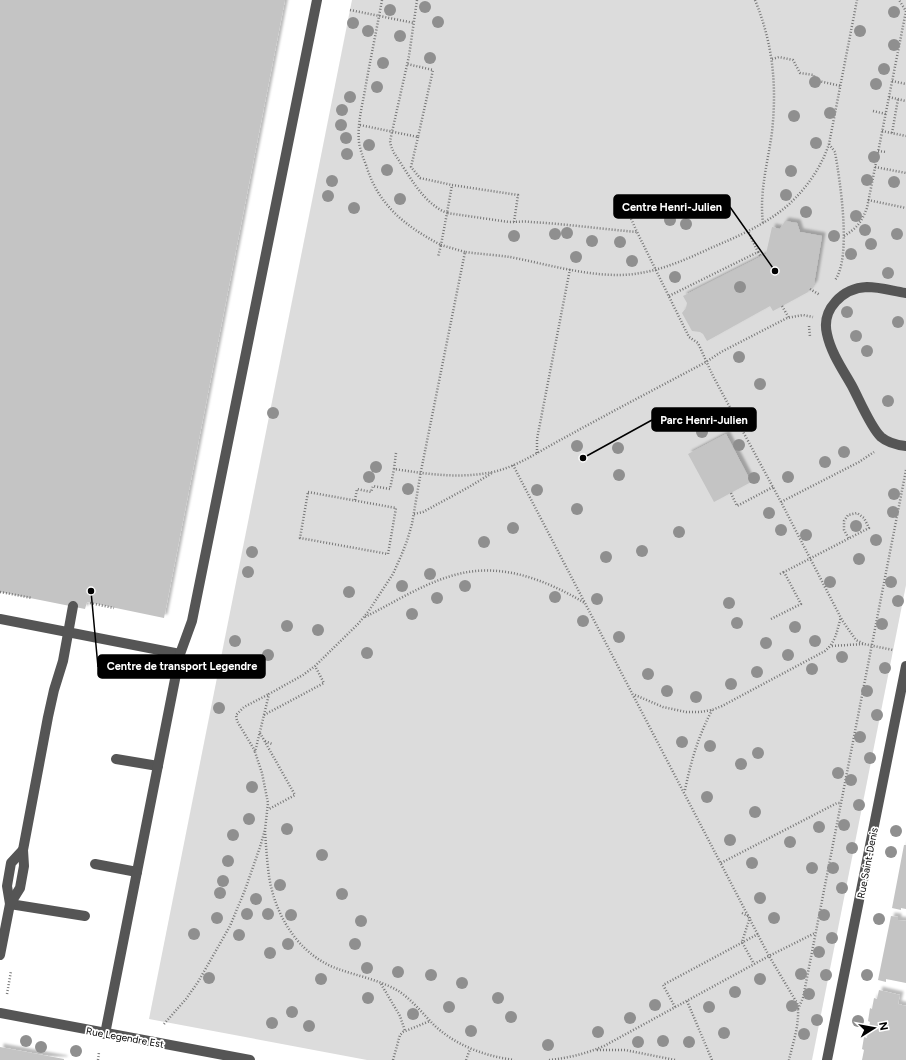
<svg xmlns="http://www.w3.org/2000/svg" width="906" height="1060" font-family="Figtree,sans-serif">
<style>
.green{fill:#dcdcdc}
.building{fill:#c4c4c4;filter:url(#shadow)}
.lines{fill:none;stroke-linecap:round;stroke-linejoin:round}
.path{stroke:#777;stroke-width:2.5;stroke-dasharray:1 2;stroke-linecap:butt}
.minor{stroke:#555;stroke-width:10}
.tree{fill:#8f8f8f}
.labels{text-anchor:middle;stroke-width:3.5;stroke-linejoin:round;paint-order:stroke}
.street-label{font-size:10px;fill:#000;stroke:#fff}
.leader{fill:none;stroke:#000;stroke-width:1.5}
.callout-dot{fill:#000;stroke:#fff;stroke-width:1.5}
.callout{fill:#000;stroke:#000;stroke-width:1.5}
.callout-label{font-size:11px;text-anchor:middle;font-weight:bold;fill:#fff}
</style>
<defs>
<filter id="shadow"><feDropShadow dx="3.5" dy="-3.5" stdDeviation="1" flood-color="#0004"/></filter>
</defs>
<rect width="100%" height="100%" fill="#fff"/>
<path class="green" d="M352,0H906V585L812,1060H367L149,1019Z"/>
<g class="building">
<path d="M0,0H285L164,618L87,602L85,609L0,592Z"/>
<path d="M785,221L797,223L800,232L822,236L814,284L810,289L808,292L773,311L770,306L707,341L703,334L700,332L692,331L682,313L686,308L687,303L683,296L766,254L772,227L780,229Z"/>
<path d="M726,434L751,482L714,502L688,454Z"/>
<path d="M904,845H906V909L901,908V910L892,908Z"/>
<path d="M891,916L898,917V920L906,921V983L886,979V982L878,980Z"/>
<path d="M879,990L900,995L898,1004L906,1006V1060H862L864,1050L862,1049L864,1037L867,1038L870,1022L868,1021L870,1008L872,1009L874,998L877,999Z"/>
<path d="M0,1047L64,1059V1060H0Z"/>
</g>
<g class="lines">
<g class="path">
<path d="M382,0C377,28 371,56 366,84C363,103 357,123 359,142C360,150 363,157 366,165C378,205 405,226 441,245L438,257"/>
<path d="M417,0L409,56L390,141L391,146L394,153C408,173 422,203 447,213L441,245L465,252"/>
<path d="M755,0C773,44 777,85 772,132C768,162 759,192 763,223"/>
<path d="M350,10L414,23"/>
<path d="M772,59L779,57L793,60L800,73L814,75V80L841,86"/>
<path d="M892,81L906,84"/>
<path d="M889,97L906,101"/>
<path d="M873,111L886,114"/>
<path d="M360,125L418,137L433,70L407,64"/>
<path d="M882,131L906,136"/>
<path d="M892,133L898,99"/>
<path d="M418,137L411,167L420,178L452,185"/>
<path d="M829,144L835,152C840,181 852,257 835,280"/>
<path d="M878,151L886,152"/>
<path d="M875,167L906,173"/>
<path d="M868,200L906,208"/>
<path d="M625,205L637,232L689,337L698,343L713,376L781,502L842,620L851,633L856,640L864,644L893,650"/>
<path d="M514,222L518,195L452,185L447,213L509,222C517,222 524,221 531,222C566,224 602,229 637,232"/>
<path d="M844,236C857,228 861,223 867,208L906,11L899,0"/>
<path d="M758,252L761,257"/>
<path d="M810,289L820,295"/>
<path d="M669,296L758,252L748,231"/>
<path d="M782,306L789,318"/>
<path d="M809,326L810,337"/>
<path d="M396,453L394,469C428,474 458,479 493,472C519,466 541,450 564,438C611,412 659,387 706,362L721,352L787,318L803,315L813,317"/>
<path d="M537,453V439L570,269"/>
<path d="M513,465L769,956L815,933"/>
<path d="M308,492L396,508L388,554L300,538Z"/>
<path d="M731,493L737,506L773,487"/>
<path d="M355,500L357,489L371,492L373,486L390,489L394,469"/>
<path d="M781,502L859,462L874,452"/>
<path d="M414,514L423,512L469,487L492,473"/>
<path d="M780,574L784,572"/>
<path d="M0,592L32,598"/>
<path d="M90,603L114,608"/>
<path d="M365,617C393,603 421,585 451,576C499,561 544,579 585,603"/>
<path d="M771,619L801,604L784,572L869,528L864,518L857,513L848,515L844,521V530L849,539"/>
<path d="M832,646L863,644"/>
<path d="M635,695L663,707L686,712H700L712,710L722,706L825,651C836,642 837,630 841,617"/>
<path d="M264,715L324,683L315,666"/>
<path d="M260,733L295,795L269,809"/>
<path d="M265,741L272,744"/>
<path d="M255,751L237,721L236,715L244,707L269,694"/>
<path d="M685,790C691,761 698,737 712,710"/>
<path d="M265,831C266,846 267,861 269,876C275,916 299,955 338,969C358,976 383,981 400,992C413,1001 424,1015 435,1026C457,1046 485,1056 514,1060"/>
<path d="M721,863L837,803H841"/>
<path d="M742,913L750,917L742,942L754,964"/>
<path d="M381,984L400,1016L405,1031"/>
<path d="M7,994L11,971"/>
<path d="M687,1001L712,1060"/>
<path d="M675,1007L663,985L758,934"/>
<path d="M798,1009L803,998L906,470"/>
<path d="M164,1024L186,999L198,982L230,926L245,890L260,847L265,830L268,803L262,773L255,752L269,694L303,675L315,666L358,624L368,612L393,574L401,556L407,541L412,524L421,471L465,252C480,254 496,255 510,257C546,264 582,275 618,275C652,275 683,261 713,247C739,236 766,224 787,206C806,189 821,168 829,144L857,0"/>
<path d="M597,1050H625L675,1060"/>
<path d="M98,1060L99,1052"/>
<path d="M393,1060L400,1035L403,1032L430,1021"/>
<path d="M466,1060L470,1049"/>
<path d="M549,1060C568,1058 585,1054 604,1046L769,956L797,1003C801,1021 793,1042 789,1060"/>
</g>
<g class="minor">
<path d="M906,293C893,291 880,287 867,287C843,288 821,309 827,334C831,353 843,370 852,386C859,399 871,428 881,437C888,443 897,445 906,446"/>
<path d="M0,619L180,654"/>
<path d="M116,759L158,766"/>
<path d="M95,864L137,872"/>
<path d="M10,904L85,916"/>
<path d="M10,904L7,886L11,863L23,850"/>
<path d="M0,955L10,904L20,888L24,866L23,850L48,717L54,690L63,661L73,606"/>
<path d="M0,1013L250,1060"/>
<path d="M105,1034L180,654L192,621L317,0"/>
<path d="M827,1060L906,666"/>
</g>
</g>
<g class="tree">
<circle cx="425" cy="7" r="6"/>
<circle cx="390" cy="10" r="6"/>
<circle cx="894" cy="12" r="6"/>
<circle cx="438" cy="22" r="6"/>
<circle cx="353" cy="23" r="6"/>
<circle cx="368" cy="31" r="6"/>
<circle cx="860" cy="31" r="6"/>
<circle cx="400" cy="36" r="6"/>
<circle cx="894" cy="45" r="6"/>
<circle cx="430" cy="58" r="6"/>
<circle cx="383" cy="63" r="6"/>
<circle cx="884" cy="69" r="6"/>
<circle cx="815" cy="82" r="6"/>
<circle cx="876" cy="84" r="6"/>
<circle cx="377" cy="87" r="6"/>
<circle cx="350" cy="97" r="6"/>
<circle cx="342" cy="110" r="6"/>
<circle cx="830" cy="113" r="6"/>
<circle cx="794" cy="116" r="6"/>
<circle cx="341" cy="125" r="6"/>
<circle cx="346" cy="138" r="6"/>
<circle cx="816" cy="143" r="6"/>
<circle cx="369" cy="145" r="6"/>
<circle cx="347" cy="154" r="6"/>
<circle cx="874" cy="157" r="6"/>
<circle cx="387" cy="170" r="6"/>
<circle cx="791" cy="171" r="6"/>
<circle cx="867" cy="180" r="6"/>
<circle cx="332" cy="181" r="6"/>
<circle cx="894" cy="182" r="6"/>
<circle cx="786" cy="195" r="6"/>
<circle cx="328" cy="196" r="6"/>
<circle cx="400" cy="199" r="6"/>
<circle cx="354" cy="208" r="6"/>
<circle cx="806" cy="212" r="6"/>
<circle cx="856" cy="216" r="6"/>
<circle cx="670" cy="220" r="6"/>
<circle cx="686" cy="224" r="6"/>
<circle cx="865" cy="230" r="6"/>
<circle cx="567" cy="233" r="6"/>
<circle cx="555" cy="234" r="6"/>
<circle cx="897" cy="234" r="6"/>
<circle cx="514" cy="236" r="6"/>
<circle cx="834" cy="236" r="6"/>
<circle cx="592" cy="241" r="6"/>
<circle cx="620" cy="242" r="6"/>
<circle cx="871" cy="244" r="6"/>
<circle cx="851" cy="254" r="6"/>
<circle cx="576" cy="257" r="6"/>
<circle cx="632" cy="261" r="6"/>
<circle cx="888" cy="273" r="6"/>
<circle cx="675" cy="277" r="6"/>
<circle cx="740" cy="287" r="6"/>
<circle cx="847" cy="312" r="6"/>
<circle cx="898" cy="322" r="6"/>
<circle cx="856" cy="336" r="6"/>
<circle cx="867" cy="351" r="6"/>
<circle cx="739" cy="357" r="6"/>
<circle cx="760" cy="384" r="6"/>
<circle cx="888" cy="401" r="6"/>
<circle cx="273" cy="413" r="6"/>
<circle cx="702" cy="432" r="6"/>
<circle cx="739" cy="445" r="6"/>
<circle cx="577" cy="446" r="6"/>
<circle cx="618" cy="448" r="6"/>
<circle cx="844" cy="452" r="6"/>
<circle cx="825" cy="462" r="6"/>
<circle cx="376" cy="467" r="6"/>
<circle cx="619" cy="475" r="6"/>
<circle cx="369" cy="477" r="6"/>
<circle cx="788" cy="477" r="6"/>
<circle cx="754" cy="478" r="6"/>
<circle cx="408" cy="489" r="6"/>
<circle cx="537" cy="490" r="6"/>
<circle cx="894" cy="494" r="6"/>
<circle cx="577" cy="509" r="6"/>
<circle cx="893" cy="512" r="6"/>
<circle cx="769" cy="513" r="6"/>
<circle cx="856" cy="526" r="6"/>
<circle cx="513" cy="528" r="6"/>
<circle cx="781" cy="530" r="6"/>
<circle cx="679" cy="532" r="6"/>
<circle cx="806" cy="535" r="6"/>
<circle cx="876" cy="540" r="6"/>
<circle cx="484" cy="542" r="6"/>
<circle cx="642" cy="551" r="6"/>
<circle cx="252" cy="552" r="6"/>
<circle cx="606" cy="557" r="6"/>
<circle cx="859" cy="559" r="6"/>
<circle cx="248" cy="572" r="6"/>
<circle cx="430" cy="574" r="6"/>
<circle cx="830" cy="582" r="6"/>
<circle cx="891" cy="582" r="6"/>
<circle cx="402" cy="586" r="6"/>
<circle cx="465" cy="586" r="6"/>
<circle cx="349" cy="592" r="6"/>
<circle cx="555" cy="597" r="6"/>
<circle cx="437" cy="598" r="6"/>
<circle cx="597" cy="599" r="6"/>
<circle cx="898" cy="601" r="6"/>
<circle cx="729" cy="603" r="6"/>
<circle cx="412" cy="614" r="6"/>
<circle cx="583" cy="621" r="6"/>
<circle cx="737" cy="623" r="6"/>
<circle cx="882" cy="624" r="6"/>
<circle cx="287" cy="626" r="6"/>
<circle cx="795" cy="627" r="6"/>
<circle cx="318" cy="630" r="6"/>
<circle cx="619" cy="637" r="6"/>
<circle cx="235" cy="641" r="6"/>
<circle cx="815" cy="641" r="6"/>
<circle cx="766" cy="643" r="6"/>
<circle cx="367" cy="653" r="6"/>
<circle cx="268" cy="655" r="6"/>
<circle cx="788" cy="655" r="6"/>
<circle cx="842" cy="657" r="6"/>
<circle cx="885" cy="668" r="6"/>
<circle cx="812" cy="669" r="6"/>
<circle cx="757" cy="672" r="6"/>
<circle cx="648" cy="674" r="6"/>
<circle cx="731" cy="684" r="6"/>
<circle cx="667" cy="691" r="6"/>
<circle cx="867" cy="691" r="6"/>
<circle cx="696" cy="697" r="6"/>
<circle cx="219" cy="708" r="6"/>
<circle cx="877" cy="715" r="6"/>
<circle cx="860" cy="737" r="6"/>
<circle cx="682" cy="742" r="6"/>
<circle cx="710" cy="746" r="6"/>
<circle cx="758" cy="753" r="6"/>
<circle cx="870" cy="758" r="6"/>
<circle cx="741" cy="764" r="6"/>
<circle cx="838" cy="773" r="6"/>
<circle cx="851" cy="780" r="6"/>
<circle cx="252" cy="787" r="6"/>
<circle cx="707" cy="797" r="6"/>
<circle cx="859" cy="805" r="6"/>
<circle cx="755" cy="812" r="6"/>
<circle cx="249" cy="819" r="6"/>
<circle cx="844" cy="825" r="6"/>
<circle cx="819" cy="827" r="6"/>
<circle cx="287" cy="829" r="6"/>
<circle cx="896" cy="831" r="6"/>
<circle cx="233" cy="835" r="6"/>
<circle cx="730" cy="840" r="6"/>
<circle cx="790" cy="842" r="6"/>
<circle cx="852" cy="848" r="6"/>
<circle cx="891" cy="852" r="6"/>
<circle cx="322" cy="855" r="6"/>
<circle cx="228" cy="861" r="6"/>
<circle cx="752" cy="863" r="6"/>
<circle cx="812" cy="868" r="6"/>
<circle cx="833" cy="868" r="6"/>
<circle cx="223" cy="881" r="6"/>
<circle cx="280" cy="885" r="6"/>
<circle cx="842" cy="888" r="6"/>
<circle cx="220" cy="893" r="6"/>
<circle cx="342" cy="894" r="6"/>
<circle cx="760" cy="898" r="6"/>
<circle cx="256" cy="899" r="6"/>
<circle cx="247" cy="914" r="6"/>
<circle cx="268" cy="914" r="6"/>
<circle cx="291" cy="915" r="6"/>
<circle cx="824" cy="915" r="6"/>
<circle cx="217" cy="918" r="6"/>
<circle cx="774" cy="918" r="6"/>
<circle cx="879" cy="919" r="6"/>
<circle cx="361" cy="921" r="6"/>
<circle cx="194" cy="934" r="6"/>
<circle cx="239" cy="935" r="6"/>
<circle cx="832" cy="938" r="6"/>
<circle cx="288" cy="944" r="6"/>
<circle cx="355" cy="944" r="6"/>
<circle cx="819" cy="952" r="6"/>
<circle cx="270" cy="953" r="6"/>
<circle cx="367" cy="968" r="6"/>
<circle cx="398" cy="972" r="6"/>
<circle cx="801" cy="974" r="6"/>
<circle cx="431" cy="975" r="6"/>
<circle cx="826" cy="975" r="6"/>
<circle cx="867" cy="975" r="6"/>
<circle cx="209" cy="978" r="6"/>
<circle cx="321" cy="979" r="6"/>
<circle cx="760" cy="979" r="6"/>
<circle cx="462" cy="983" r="6"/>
<circle cx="735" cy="992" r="6"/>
<circle cx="809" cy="994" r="6"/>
<circle cx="368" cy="998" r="6"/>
<circle cx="498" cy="998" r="6"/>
<circle cx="655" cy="1005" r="6"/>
<circle cx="792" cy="1006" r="6"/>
<circle cx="449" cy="1007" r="6"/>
<circle cx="709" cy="1007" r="6"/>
<circle cx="292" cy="1012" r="6"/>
<circle cx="413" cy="1014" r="6"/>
<circle cx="511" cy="1017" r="6"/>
<circle cx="630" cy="1018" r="6"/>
<circle cx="817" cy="1020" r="6"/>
<circle cx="858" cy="1021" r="6"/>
<circle cx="272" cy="1023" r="6"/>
<circle cx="309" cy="1026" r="6"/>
<circle cx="471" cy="1031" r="6"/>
<circle cx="598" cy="1032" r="6"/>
<circle cx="724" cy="1033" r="6"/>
<circle cx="804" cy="1034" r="6"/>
<circle cx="26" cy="1041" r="6"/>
<circle cx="663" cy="1041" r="6"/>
<circle cx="638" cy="1042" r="6"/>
<circle cx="689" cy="1042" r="6"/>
<circle cx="548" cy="1045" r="6"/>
<circle cx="41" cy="1047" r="6"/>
<circle cx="76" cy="1051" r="6"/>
</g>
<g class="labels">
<g class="street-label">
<text transform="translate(867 863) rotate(-79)" y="4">Rue Saint-Denis</text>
<text transform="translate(125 1037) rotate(10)" y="4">Rue Legendre Est</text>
</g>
</g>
<path class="leader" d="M775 271L730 207M583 458L652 420M91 591L98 667"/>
<g class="callout-dot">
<circle cx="775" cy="271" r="4"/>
<circle cx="583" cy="458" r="4"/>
<circle cx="91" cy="591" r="4"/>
</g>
<g class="callout">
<rect x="614" y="195" width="116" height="23" rx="4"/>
<rect x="652" y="408" width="104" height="23" rx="4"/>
<rect x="98" y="655" width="167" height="23" rx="4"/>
</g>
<g class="callout-label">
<text x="672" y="211">Centre Henri-Julien</text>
<text x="704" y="424">Parc Henri-Julien</text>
<text x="182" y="670">Centre de transport Legendre</text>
</g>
<g transform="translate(874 1028) rotate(79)" stroke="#ffffff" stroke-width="3" paint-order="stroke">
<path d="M0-3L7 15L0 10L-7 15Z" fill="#000000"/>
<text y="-6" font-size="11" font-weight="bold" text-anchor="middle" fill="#000000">N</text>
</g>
</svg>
